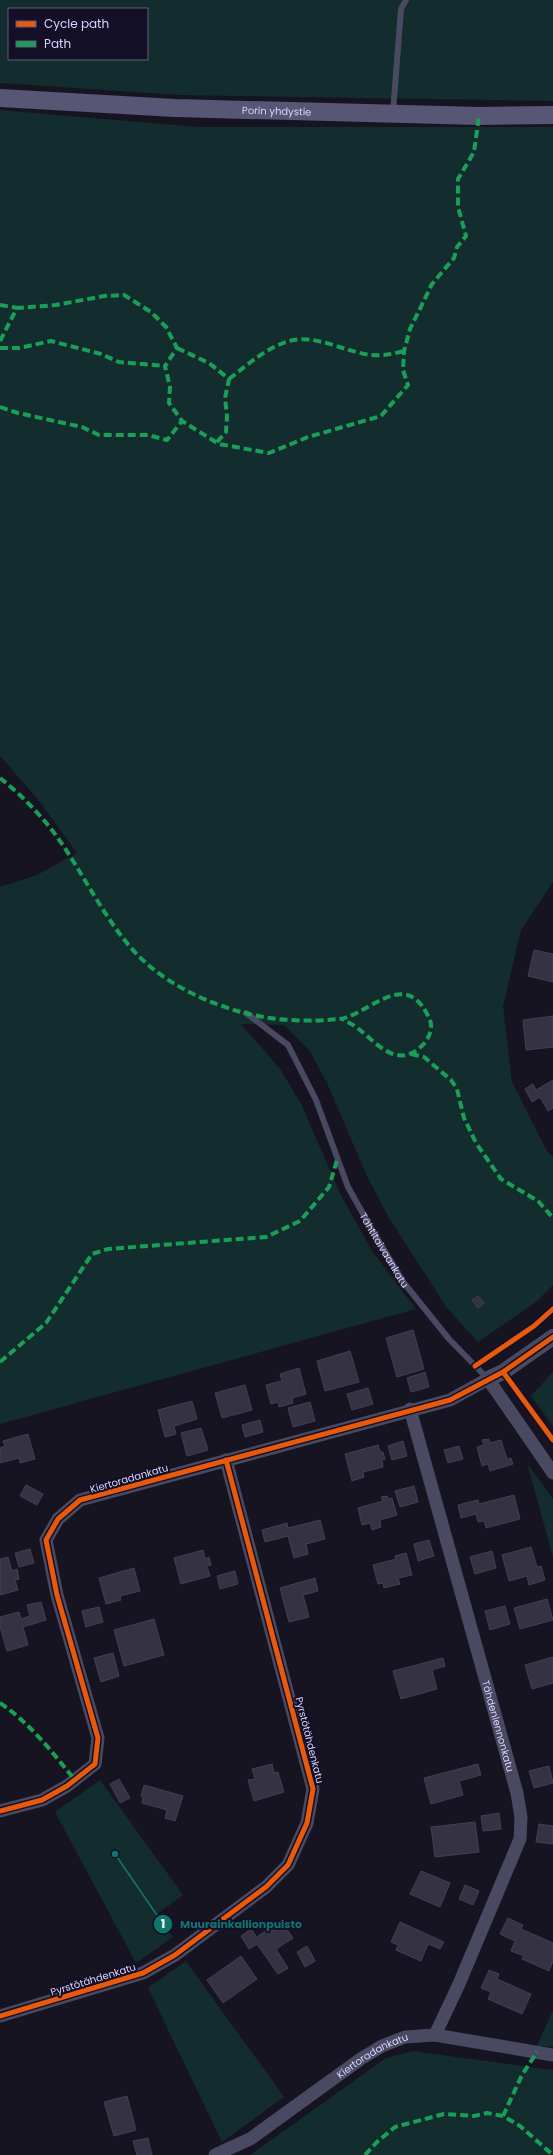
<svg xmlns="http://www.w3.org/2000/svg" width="553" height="2155" font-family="Poppins,sans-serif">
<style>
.green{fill:#132c2d;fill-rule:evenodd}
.building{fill:#343243;stroke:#433f54}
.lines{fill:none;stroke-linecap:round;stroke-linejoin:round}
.service{stroke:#4a4962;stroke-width:6}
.minor{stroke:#4a4962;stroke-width:13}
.tertiary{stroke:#4a4962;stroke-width:16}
.secondary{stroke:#575674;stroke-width:18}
.quiet{stroke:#1a9f57;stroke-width:4;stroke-dasharray:8 4;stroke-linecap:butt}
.cycleway-casing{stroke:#130f26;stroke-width:8}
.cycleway{stroke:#e8590c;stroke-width:5}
.labels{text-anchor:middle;stroke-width:4;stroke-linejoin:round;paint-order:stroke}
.street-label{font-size:10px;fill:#d9d4ff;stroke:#130f26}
.leader{fill:none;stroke:#0f766e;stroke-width:1.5}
.callout-dot{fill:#0f766e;stroke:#130f26;stroke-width:1.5}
.mark-label{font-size:12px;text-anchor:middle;font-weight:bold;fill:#fff}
.callout-label{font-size:11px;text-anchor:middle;font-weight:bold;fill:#0f766e;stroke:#130f26;stroke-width:4;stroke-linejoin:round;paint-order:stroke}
</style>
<rect width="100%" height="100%" fill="#161421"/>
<g class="green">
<path d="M0,0H553V101L178,95L0,83ZM9,9H147V59H9Z"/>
<path d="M0,110L197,127H553V882L521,930L503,1006L512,1082L547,1151L553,1157V1285L536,1302L478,1342L447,1308L389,1218L366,1174L327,1083L309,1050L284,1025L241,1024L281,1070L302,1106L340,1193L372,1251L416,1309L0,1424V887L37,875L77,853L36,797L0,756Z"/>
<path d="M553,1372V1426L531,1396Z"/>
<path d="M527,1463L553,1499V1557Z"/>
<path d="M100,1780L183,1895L157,1914L173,1937L136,1963L55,1812Z"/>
<path d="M186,1961L284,2097L222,2142L148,1988Z"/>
<path d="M553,2010V2047L537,2046Z"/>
<path d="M413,2051L553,2070V2155H250L386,2058Z"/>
</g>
<g class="building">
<path d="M534,950L553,954V982L528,976Z"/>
<path d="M553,1016V1047L526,1050L523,1020Z"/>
<path d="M553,1080V1108L548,1111L540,1097L532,1102L525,1089L533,1084L536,1090Z"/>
<path d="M478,1296L484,1303L478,1308L472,1300Z"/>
<path d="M413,1330L424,1369L397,1377L386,1338Z"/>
<path d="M350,1351L359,1382L325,1391L317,1361Z"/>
<path d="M299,1368L306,1394L292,1398L293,1403L279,1407L278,1402L271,1404L266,1385L282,1381L280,1374Z"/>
<path d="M425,1372L429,1387L411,1392L407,1378Z"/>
<path d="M245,1385L252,1410L222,1418L215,1393Z"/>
<path d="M368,1388L373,1404L352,1410L347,1394Z"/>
<path d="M192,1401L197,1419L174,1426L176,1434L165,1437L158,1410Z"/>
<path d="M310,1402L315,1421L293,1427L288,1408Z"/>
<path d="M260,1420L263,1432L245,1437L242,1425Z"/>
<path d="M201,1428L208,1450L187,1456L181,1433Z"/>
<path d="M28,1434L35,1459L20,1463L19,1458L0,1463V1448L5,1446L3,1441Z"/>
<path d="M489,1439L490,1443L501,1440L507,1459L511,1458L513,1464L490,1471L488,1464L482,1466L477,1447L484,1445L482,1440Z"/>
<path d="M403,1441L407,1456L392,1460L388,1446Z"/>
<path d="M378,1445L380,1452H383L385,1459L382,1460L383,1467L363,1472L364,1477L352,1481L345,1454Z"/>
<path d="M459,1446L463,1459L448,1463L444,1450Z"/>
<path d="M26,1485L43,1494L37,1505L20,1496Z"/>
<path d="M414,1486L418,1502L400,1507L395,1491Z"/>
<path d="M514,1495L520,1519L486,1528L484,1521L478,1522L476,1514L461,1518L458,1505L478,1500L479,1504Z"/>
<path d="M387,1496L388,1499L392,1498L397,1515L380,1520L381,1527L372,1530L370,1523L362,1525L358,1508L383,1501L381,1497Z"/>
<path d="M320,1520L325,1539L306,1544L308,1554L294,1558L288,1536L265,1542L262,1530L287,1523L288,1528Z"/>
<path d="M429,1540L434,1556L418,1561L414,1544Z"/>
<path d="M531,1547L537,1567L541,1566L545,1580L529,1585L527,1576L509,1581L502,1555Z"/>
<path d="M30,1549L34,1563L19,1567L15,1553Z"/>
<path d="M203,1550L205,1559L209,1557L211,1565L207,1566L210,1576L181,1584L174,1558Z"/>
<path d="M492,1551L496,1568L475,1574L470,1557Z"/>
<path d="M406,1553L412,1575L398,1578L400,1584L384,1588L383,1583L378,1584L373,1565L396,1559L395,1556Z"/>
<path d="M8,1557L12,1571L17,1569L19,1579L15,1580L18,1590L0,1595V1559Z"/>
<path d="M134,1568L140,1591L120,1596L121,1600L106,1604L99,1578Z"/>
<path d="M235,1571L238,1584L220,1589L217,1576Z"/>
<path d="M315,1578L318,1591L303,1595L309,1617L289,1622L280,1588Z"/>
<path d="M547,1599L553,1620L520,1629L514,1608Z"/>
<path d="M41,1602L46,1620L23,1627L28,1645L7,1651L0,1627V1617L19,1612L21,1619L30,1616L27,1605Z"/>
<path d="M505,1606L510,1624L490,1630L485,1611Z"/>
<path d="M99,1607L103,1622L86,1627L82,1611Z"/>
<path d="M154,1619L164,1655L124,1666L114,1630Z"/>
<path d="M113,1653L119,1676L101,1682L94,1658Z"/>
<path d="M553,1657V1683L532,1689L525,1665Z"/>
<path d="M443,1658L445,1666L432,1670L437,1689L401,1699L393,1671Z"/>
<path d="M272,1764L274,1773L278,1772L284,1792L254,1801L248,1780L255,1779L252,1769Z"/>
<path d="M478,1764L481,1775L459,1781L463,1795L431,1804L424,1778Z"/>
<path d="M549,1766L553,1783L534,1788L529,1771Z"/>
<path d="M119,1779L130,1798L120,1803L110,1784Z"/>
<path d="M144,1785L183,1796L175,1821L165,1818L167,1810L142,1803L143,1797L141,1796Z"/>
<path d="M499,1813L501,1829L483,1831L481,1816Z"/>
<path d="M475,1822L479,1852L435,1857L431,1827Z"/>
<path d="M539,1824L553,1826V1844L536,1842Z"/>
<path d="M421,1871L450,1883L440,1907L410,1894Z"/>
<path d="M465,1885L479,1891L473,1905L459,1899Z"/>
<path d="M508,1918L523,1925L521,1929L553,1943V1961L549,1971L522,1959L524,1956L511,1951L515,1941L500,1934Z"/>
<path d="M400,1922L444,1942L440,1949L428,1944L421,1961L396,1950L398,1945L391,1942Z"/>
<path d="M283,1924L293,1938L276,1949L288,1968L278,1974L257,1944L249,1949L241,1936L251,1929L257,1937L271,1927L274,1931Z"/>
<path d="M307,1946L315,1961L305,1967L297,1952Z"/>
<path d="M241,1956L257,1979L223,2003L207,1980Z"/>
<path d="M489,1970L499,1974L497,1979L531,1994L522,2014L488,1999L491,1992L481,1988Z"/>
<path d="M127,2096L136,2130L114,2136L104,2102Z"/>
<path d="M148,2138L152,2155H137L133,2141Z"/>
</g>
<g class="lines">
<g class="service">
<path d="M393,112L401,9L406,0"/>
<path id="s1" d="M246,1013L288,1045L316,1100L348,1187L371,1228L404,1283L449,1339L488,1379"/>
</g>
<g class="minor">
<path id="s2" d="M410,1409L517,1793L521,1817L520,1839L459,1984L435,2035"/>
<path d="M0,1811L42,1800L67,1786L95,1764L98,1738L57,1595L46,1540L58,1519L80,1500L450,1400L488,1379L553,1473"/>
<path d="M0,2016L143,1973L175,1955L266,1887L288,1865L307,1823L313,1789L226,1460"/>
<path id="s3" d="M215,2155L250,2139L362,2058L382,2046L405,2037L435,2035L553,2055"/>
</g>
<path class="tertiary" d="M488,1379L503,1372L553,1337"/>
<path class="secondary" id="s4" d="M0,98L175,108L479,116L553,115"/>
<g class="quiet">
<path d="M0,305L17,308"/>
<path d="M0,341L17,308L56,305L104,296L124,295L151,312L166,327L177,348L165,366L170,387L169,403L182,421L219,444L269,453L308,437L381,416L408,385L403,370L404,351L410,329L432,284L454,258L457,247L466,236L458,207V179L474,152L479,116"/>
<path d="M0,348H19L51,341L101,354L119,362L165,366"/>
<path d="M177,348L209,363L229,379L225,398L227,416L226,432L217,442"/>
<path d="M229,379C247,365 265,349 286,342C313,332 344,352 371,355C382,356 393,354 404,351"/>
<path d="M0,407L18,413L82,427L99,435H148L167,440L182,421"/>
<path d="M0,778C23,796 48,822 64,847C89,884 113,934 146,963C173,987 210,1004 245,1013C275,1021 309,1022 339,1019C364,1017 399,974 422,1006C426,1012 432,1020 431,1028C430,1037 425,1044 417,1050C395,1066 376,1043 360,1030C354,1025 348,1022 342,1019"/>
<path d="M411,1054L424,1057L451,1080L457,1089L464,1118L476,1143L501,1179L538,1201L553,1218"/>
<path d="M0,1362L46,1323L92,1254L108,1249L266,1237L300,1221L329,1187L337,1160"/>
<path d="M0,1703C30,1723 52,1752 75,1780"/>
<path d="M503,2116L522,2075L537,2052"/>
<path d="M365,2155L377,2142L395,2127L444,2114L474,2116L487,2113L503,2116L520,2126L553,2155"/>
</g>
<g class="cycleway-casing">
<g id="cycleway">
<path d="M475,1366L534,1326L553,1309"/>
<path d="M503,1372L553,1440"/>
<path d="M0,1811L42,1800L67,1786L95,1764L98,1738L57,1595L46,1540L58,1519L80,1500L450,1400L503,1372L553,1337"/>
<path d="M0,2016L143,1973L175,1955L266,1887L288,1865L307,1823L313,1789L226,1460"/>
</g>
</g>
<use href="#cycleway" class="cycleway"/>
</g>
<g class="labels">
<g class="street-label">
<text dy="4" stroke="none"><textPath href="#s4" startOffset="277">Porin yhdystie</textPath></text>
<text dy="4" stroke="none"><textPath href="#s1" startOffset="280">Tähtitaivaankatu</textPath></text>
<text transform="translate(129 1478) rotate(-16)" y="4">Kiertoradankatu</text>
<text dy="4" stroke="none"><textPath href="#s2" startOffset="329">Tähdenlennonkatu</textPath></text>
<text transform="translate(310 1740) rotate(76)" y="4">Pyrstötähdenkatu</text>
<text transform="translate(93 1979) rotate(-17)" y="4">Pyrstötähdenkatu</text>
<text dy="4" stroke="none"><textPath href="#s3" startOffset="187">Kiertoradankatu</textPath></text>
</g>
</g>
<path class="leader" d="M115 1854L163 1924"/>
<g class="callout-dot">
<circle cx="115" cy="1854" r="4"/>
<circle cx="163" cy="1924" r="10"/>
</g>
<g class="mark-label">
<text x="163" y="1928">1</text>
</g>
<g class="callout-label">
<text x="241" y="1928">Muurainkallionpuisto</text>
</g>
<rect x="8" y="8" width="140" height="52" fill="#130f26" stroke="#625e7d"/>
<rect x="16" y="21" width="20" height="6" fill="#e8590c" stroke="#625e7d"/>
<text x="44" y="28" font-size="12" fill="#d9d4ff">Cycle path</text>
<rect x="16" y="41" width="20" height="6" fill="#1a9f57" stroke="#625e7d"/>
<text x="44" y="48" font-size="12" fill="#d9d4ff">Path</text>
</svg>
